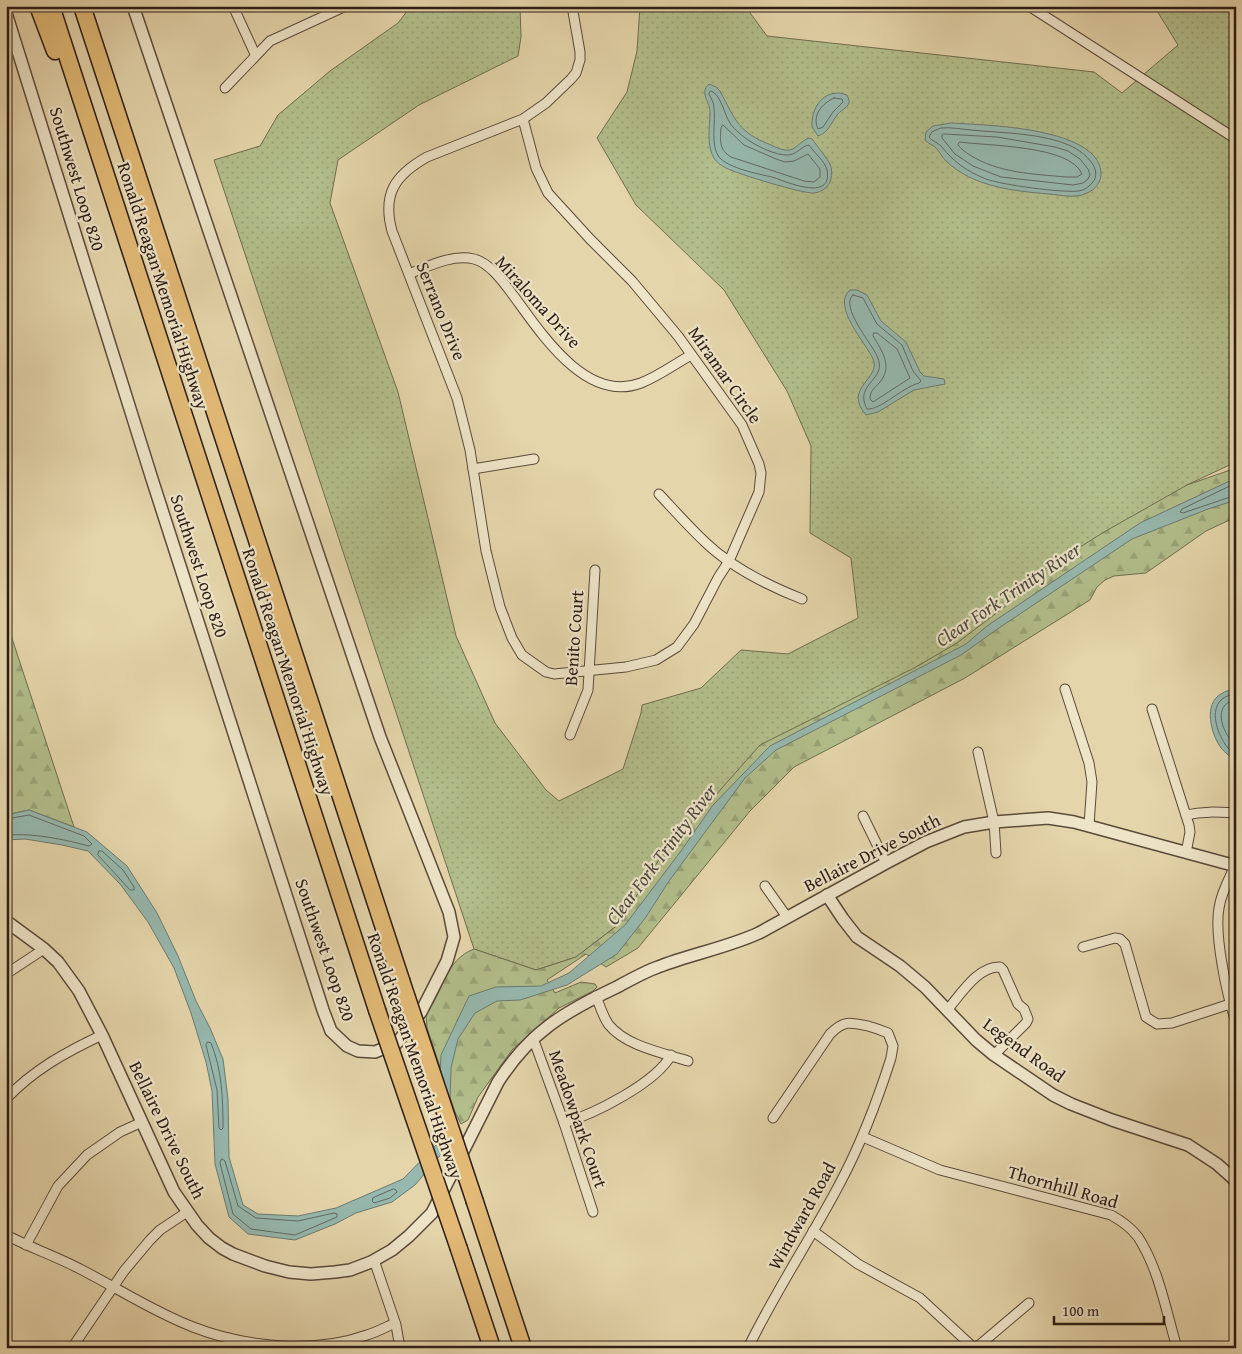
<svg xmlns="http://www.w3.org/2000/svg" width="1242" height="1354" font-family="'Gentium Book Plus',serif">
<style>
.grass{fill:url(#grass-dots);stroke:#6f6d50}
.forest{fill:url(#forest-firs);stroke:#6f6d50}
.water{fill:#96b8ae;stroke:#6c7a71}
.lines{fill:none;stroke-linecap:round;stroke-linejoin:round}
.shore{stroke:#616a62;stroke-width:1}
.minor-casing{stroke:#5a4a3a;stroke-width:11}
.tertiary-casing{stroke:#5a4a3a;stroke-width:14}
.motorway-casing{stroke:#2c1c15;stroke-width:19}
.minor{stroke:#eee4c8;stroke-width:9}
.tertiary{stroke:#eee4c8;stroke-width:11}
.motorway{stroke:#e2ba76;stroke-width:16}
.motorway-bridge-casing{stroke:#2c1c15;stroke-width:19;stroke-linecap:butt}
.motorway-bridge{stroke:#e2ba76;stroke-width:16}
.labels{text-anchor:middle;stroke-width:4.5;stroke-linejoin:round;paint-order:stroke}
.street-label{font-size:18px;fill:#2c1c15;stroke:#eee4c8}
.water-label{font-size:19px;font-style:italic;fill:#4c4b43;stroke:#eee4c8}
</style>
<defs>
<pattern id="grass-dots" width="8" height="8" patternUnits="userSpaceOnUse" patternTransform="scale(1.25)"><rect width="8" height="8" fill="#b2be8b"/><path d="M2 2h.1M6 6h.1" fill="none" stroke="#99a377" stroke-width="1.8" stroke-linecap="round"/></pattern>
<pattern id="forest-firs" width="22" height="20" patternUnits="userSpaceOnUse" patternTransform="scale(1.25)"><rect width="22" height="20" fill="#b2be8b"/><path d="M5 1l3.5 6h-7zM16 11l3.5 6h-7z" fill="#99a377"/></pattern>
</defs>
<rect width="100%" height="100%" fill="#e5d5ab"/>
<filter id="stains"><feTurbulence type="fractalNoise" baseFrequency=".004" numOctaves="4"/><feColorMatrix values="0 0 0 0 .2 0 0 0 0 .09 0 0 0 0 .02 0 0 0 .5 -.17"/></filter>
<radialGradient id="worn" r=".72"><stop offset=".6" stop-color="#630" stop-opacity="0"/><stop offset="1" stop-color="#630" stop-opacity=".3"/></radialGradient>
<path class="grass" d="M411,6H520L521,37L518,56L419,105L338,160L330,203L398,392L456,636L495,723L546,790L559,801L623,769L641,713L642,705L701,688L741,650L788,654L858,618L851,558L810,533L811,446L787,391L724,290L636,205L597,138L627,92L637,51L640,6H745L767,36L1094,72L1122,93L1178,45L1154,6H1236V462L1187,485L958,643L916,667L660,858L619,924L576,957L536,970L474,949L214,160L260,146L278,115L330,71L398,23Z"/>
<g class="forest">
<path d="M1236,468V517L1206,531L1146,573L1114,576L1105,580L1097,587L1090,600L965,678L794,767L750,811L638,948L606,967L586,954L547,980L555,993L581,982L595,984L597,987L593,991L559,1008L512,1050L478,1097L468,1120L461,1124L455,1112L427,1028L426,1014C443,992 445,960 474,949L536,970L576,957L619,924L660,858L760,745L916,667L957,643L1007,605L1039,573L1104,532L1187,485Z"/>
<path d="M6,620L74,827L29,810L6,815Z"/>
</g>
<g class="water">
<path d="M709,84L716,87L720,91C736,121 738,132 771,145C777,148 784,151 790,150C797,148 802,140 809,138L812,139C817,146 827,158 830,164C832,168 832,175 831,179C829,187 822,192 814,193C803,194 738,174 726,168C722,166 716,162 714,158C706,145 710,126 710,112C710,102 699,93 709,84Z"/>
<path d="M840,93L847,95C848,98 850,101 849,103C847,108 840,111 837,115C831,123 828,133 818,136L812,127C811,111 820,92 840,93Z"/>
<path d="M951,123C984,125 1097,127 1101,172C1102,181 1095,190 1087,193C1076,199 1061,195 1049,194C1014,191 973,187 946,161C942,157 940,153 937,149C934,145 928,144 925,140L926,132L933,126Z"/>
<path d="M850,290H857L867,295L881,321L906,342L920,372L924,376L944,379L945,384L914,390L878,412L866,415C842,387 882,379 873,359C866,343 831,306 850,290Z"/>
<path d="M1236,478V500L1208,509L1132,539L996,630L961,655L776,750L745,778L669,881L646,917L617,954L567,985L520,1000L497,1001L475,1013L458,1039L451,1068L450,1100L444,1151L415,1185L392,1202L356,1213L335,1224L295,1240L248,1234L229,1217L215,1164L212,1091L206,1062L191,1013L174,968L148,922L120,884L88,851L62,845L25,839L6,840V815L29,810L87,832L127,866L157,913L178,956L196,1001L210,1028L223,1059L228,1099L229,1157L243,1205L258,1214L298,1216L336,1208L403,1179L437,1144L441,1055L469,996L496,987L541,986L569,973L625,925L681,851L713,805L770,746L966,644L987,626L1140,523Z"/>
<path d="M1236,688V761C1231,757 1225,753 1221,748C1211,734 1203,704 1221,694C1225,691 1231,690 1236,688Z"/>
</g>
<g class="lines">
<g class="shore">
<path d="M711,91C721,94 724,114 730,123C740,138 768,154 786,155C796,156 801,146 809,145C814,153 825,161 827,170C833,203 785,181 772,177C758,174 728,168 719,157C710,146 716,121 714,108C714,103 711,98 709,94Z"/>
<path d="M834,98L842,99L843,102L833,112L823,127L818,129C812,116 821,104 834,98Z"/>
<path d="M723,125L744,145L776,159L785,162L794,161L808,154L820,169V177L814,182L804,181L731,157C719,150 720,140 721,128Z"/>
<path d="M941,128C951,127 960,129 971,130C1001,133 1044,133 1071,146C1079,150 1086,155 1092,163C1096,169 1098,177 1092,183C1089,187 1084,190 1079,191C1062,193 1003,185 986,179C966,171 954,162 941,146C937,142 932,141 929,137L932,132Z"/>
<path d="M944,134L997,137L1055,147L1068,151L1080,159L1088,169L1090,175L1088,179L1083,183L1073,185L1001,177L973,166L955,154L942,138V135Z"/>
<path d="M960,142C987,146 1070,145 1082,174L1077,177H1066C1033,174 998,173 970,155C965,152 961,149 958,145Z"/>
<path d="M853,295L863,298L877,324L902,345L913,371L921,381L919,383C901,388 881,410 867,409C853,383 889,380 877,356C872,344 839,306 853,295Z"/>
<path d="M874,333H877L897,349L910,378L873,402L870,399C870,390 875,388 880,382C893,366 882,351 873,336Z"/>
<path d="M1236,483L1182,509L1180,512L1183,513L1236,495"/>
<path d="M1236,693C1231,695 1225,696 1221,700C1210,711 1217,732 1225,744C1227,748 1232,751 1236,755"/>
<path d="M1236,700C1232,701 1228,702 1225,705C1215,717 1227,738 1236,746"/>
<path d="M6,819L29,815L84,836L92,844L89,846C62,839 35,833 6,835"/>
<path d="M99,851H102L123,870L134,887V890H130L98,855Z"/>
<path d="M208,1042L211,1043C222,1070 223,1098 223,1128L221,1130L219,1128L217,1090L206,1045Z"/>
<path d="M222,1159L225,1161L238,1206L256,1218L298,1221L334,1213L337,1214V1217L295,1235L251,1229L233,1214L220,1163Z"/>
<path d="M394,1189L396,1190L397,1192L390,1198L374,1203L372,1201L373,1198Z"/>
</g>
<g class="minor-casing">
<g id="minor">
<path d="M233,6L255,54"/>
<path d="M1029,6L1236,139"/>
<path d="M225,88L270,41L346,6"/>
<path d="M523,119L536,168L548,193L590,239L632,281L678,336L742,425L759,464L761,473L759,492L729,561L718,578L694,624L677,647L656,660L626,667L554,674L546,672L522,655L512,638L500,607L486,551L470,450L457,398L392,231C382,194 395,175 427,157L523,119L546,103L571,79L576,73L580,60V52L572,6"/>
<path d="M409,274C429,266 452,254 474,259C490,263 504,283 513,295C541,333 586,404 641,383C659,376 675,364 691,355"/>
<path d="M473,469L534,459"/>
<path d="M659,494C674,510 689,527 705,542C731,567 769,586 802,599"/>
<path d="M1065,689L1089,763L1092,782L1089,825"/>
<path d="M1152,709L1189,825L1190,832L1186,853"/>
<path d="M570,735L588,690L595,570"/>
<path d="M978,752L994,822L996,853"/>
<path d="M1186,815C1203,811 1218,812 1236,813"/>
<path d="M863,816L886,863"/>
<path d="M1235,866C1229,879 1221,893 1219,908C1214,935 1227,996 1236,1022"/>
<path d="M765,886L787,917"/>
<path d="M1083,947L1115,938L1120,939L1125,944L1146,1017L1157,1024L1172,1023L1230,1004"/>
<path d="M6,974L44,949"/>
<path d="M596,996C600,1006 603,1017 609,1025C626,1046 663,1053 688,1061"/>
<path d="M948,1009C961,994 978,966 1000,967L1003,970L1018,1004L1024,1009L1028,1019L1026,1023L994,1055"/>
<path d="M533,1038L564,1123L593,1212"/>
<path d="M6,1099C33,1070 66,1052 102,1035"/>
<path d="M564,1123C594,1114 656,1083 671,1055"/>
<path d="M863,1137L940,1170L1111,1215C1120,1220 1132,1229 1138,1237C1159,1269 1166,1311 1177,1348"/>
<path d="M813,1231L858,1264L920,1298L974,1348"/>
<path d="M6,1235C31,1248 58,1257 82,1270C119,1289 154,1312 193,1327C244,1347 314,1354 367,1335C377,1332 386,1327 395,1323"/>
<path d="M26,1245L58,1186L87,1155L120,1132L142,1122"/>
<path d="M374,1260L396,1325L400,1348"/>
<path d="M72,1348L124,1271L150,1240L160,1230L187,1212"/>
<path d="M748,1348C775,1292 810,1240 839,1185C861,1144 877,1102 891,1058L893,1046L888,1033C881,1030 875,1028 868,1026C850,1022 844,1020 830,1034L773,1118"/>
<path d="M976,1348L1029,1303"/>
</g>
</g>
<g class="tertiary-casing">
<g id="tertiary">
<path d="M6,13L152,479L323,1010L331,1031L347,1046L358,1051L375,1052L397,1043L421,1012L447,961L454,937L449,912L380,737L133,6"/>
<path d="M827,895L843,919L857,937L900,966L925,987L976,1040L994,1055L1053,1095L1071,1104L1112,1120L1188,1145L1217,1164L1236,1181"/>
<path d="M6,921L44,949L58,962L79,991L102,1035L174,1192L197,1225L209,1238L222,1248L233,1254L265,1266L289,1272L311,1274L335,1272L350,1270L371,1262L392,1250L409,1236L432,1213L498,1082C530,1032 564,1012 617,987C630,980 644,972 658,967C691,954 726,948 759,933L886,863L926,842L964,827L994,822L1048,818L1074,822L1236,866"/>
</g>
</g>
<g class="motorway-casing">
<g id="motorway">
<path d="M38,6L55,51"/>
<path d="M51,6L377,1010"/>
<path d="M82,6L401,980"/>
<path d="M475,1202L523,1348"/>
<path d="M459,1249L492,1348"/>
</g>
</g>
<use href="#minor" class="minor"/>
<use href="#tertiary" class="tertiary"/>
<use href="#motorway" class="motorway"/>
<g class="motorway-bridge-casing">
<g id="motorway-bridge">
<path d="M401,980L475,1202"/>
<path d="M377,1010L459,1249"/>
</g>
</g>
<use href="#motorway-bridge" class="motorway-bridge"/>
</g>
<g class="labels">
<g class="street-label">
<text transform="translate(77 179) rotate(73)" y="6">Southwest Loop 820</text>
<text transform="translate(163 286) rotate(72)" y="6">Ronald Reagan Memorial Highway</text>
<text transform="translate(538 302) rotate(48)" y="6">Miraloma Drive</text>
<text transform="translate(441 311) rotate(68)" y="6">Serrano Drive</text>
<text transform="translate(725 375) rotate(55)" y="6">Miramar Circle</text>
<text transform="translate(199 566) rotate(72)" y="6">Southwest Loop 820</text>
<text transform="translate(574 638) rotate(-86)" y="6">Benito Court</text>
<text transform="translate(288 672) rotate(72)" y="6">Ronald Reagan Memorial Highway</text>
<text transform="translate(872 853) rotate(-27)" y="6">Bellaire Drive South</text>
<text transform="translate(325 950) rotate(71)" y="6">Southwest Loop 820</text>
<text transform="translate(1024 1050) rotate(36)" y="6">Legend Road</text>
<text transform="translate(415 1056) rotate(71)" y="6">Ronald Reagan Memorial Highway</text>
<text transform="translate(578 1119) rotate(71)" y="6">Meadowpark Court</text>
<text transform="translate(167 1130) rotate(64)" y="6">Bellaire Drive South</text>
<text transform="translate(1063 1187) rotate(16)" y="6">Thornhill Road</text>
<text transform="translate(802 1216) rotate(-61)" y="6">Windward Road</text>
</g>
<g class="water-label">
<text transform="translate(1008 594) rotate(-34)" y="7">Clear Fork Trinity River</text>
<text transform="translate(661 854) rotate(-53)" y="7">Clear Fork Trinity River</text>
</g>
</g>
<rect width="1242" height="1354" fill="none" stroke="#e5d5ab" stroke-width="25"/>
<rect x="8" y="8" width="1227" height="1339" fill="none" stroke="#2c1c15" stroke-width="2.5"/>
<rect x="12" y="12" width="1217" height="1329" fill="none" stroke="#2c1c15"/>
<path d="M1054 1316v8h110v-8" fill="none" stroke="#2c1c15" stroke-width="2.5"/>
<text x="1062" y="1316" font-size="15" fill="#2c1c15" stroke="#eee4c8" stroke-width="4" paint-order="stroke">100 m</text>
<rect width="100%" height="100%" filter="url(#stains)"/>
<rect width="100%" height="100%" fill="url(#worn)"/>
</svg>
